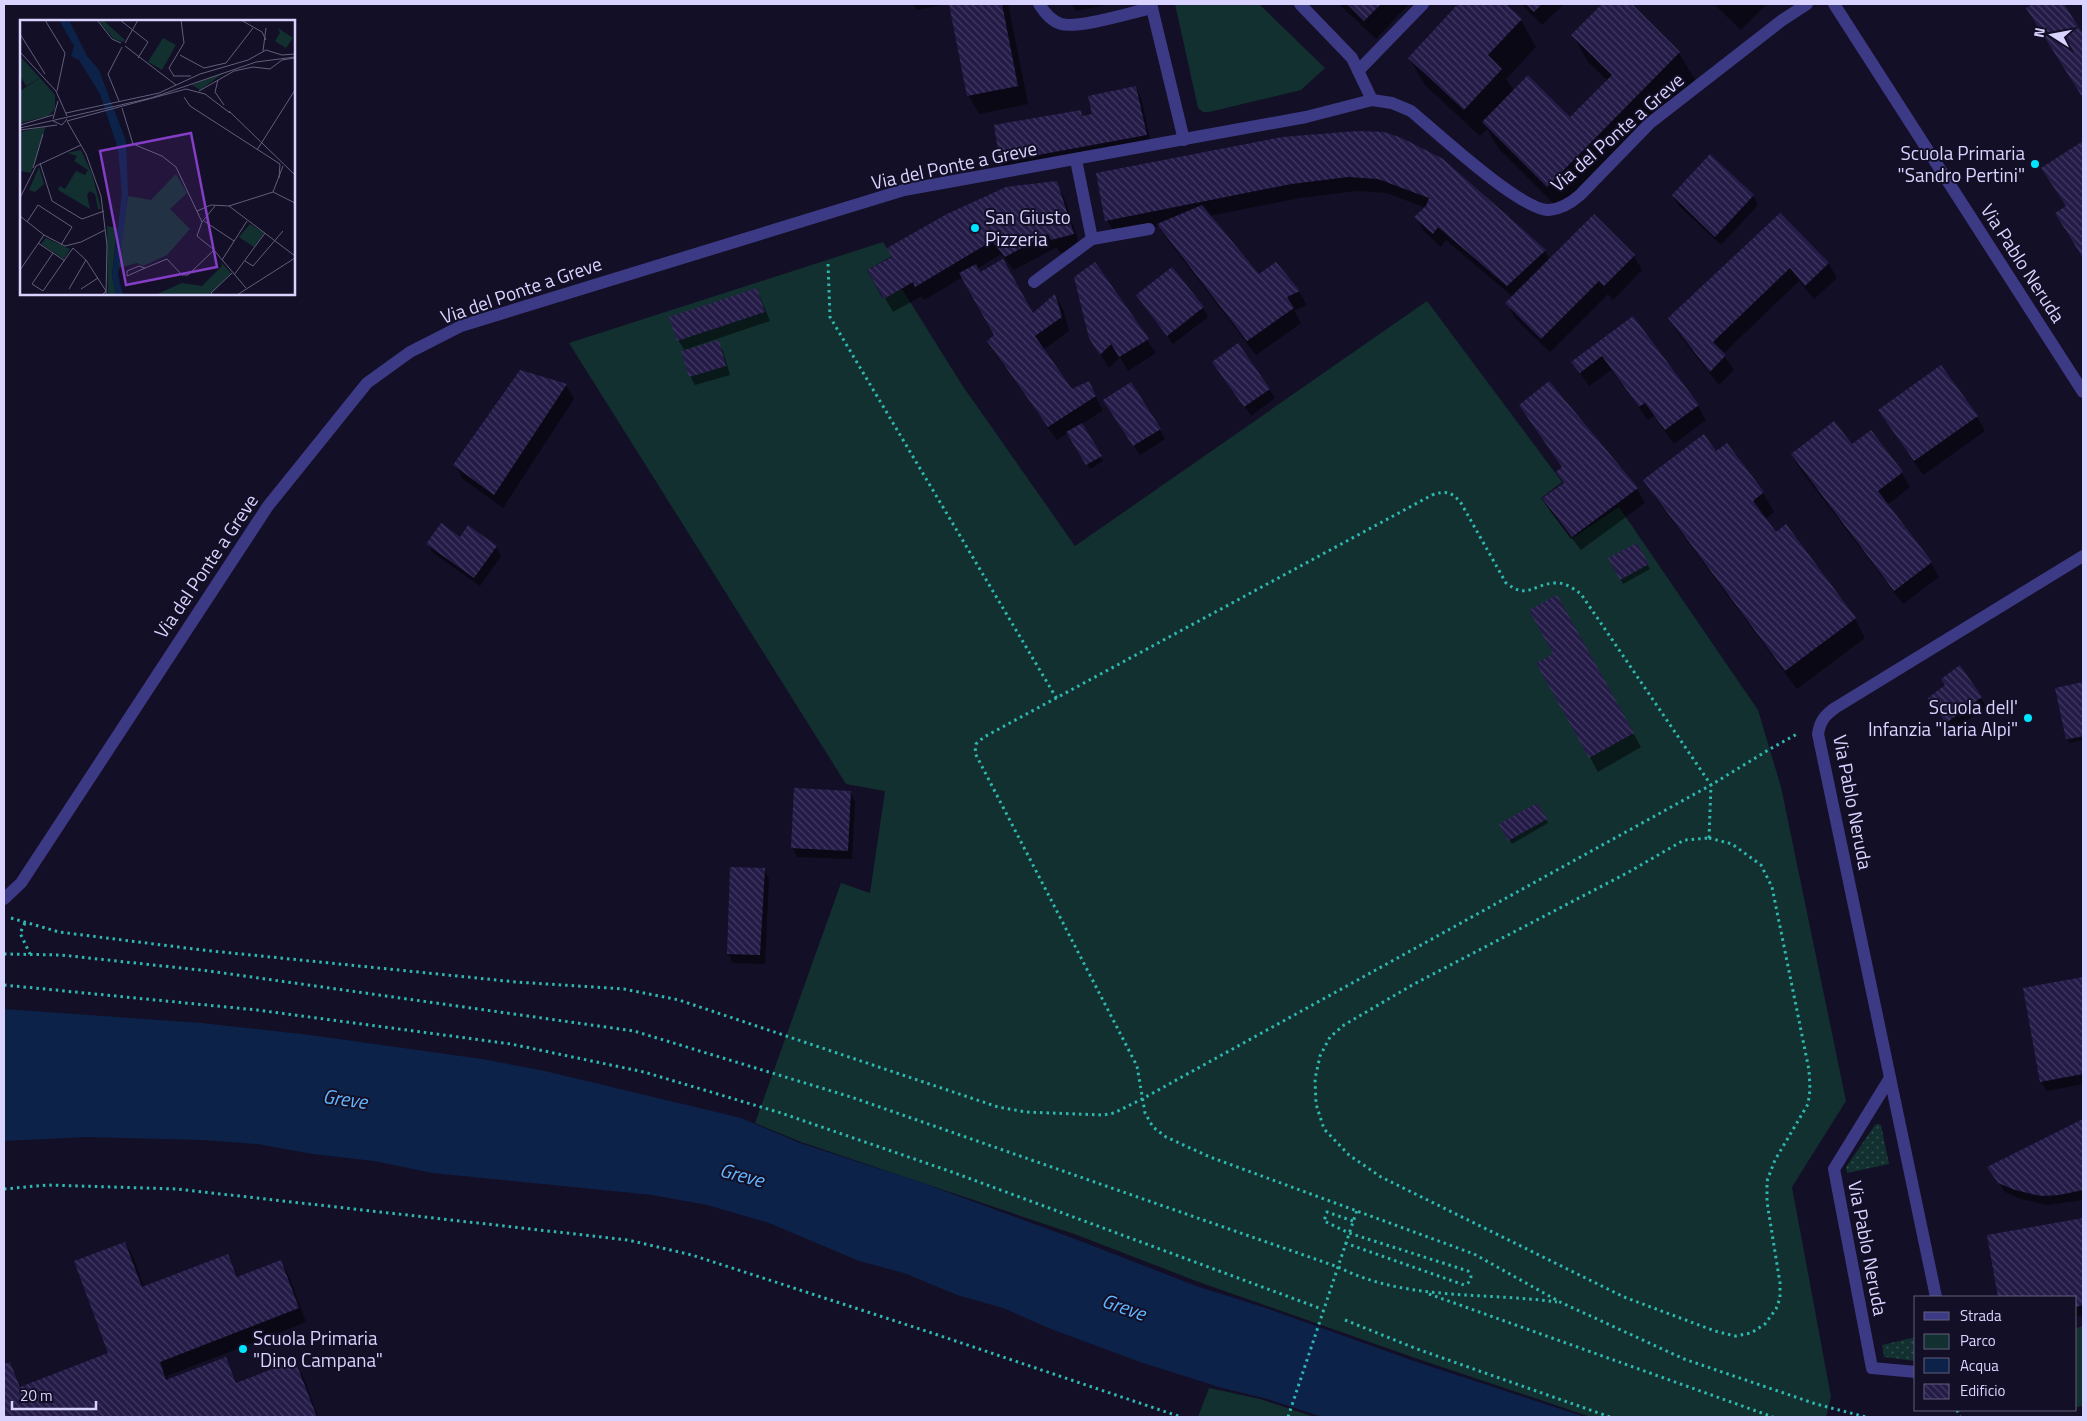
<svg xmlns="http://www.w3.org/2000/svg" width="2087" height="1421" font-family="'Titillium Web',sans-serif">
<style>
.grass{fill:url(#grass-dots)}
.green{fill:#12302f}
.water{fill:#0c2248}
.shadow{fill:#0007}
.building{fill:url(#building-back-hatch)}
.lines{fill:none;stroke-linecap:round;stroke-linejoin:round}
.path{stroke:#2fb8b0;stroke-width:3;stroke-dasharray:2.5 4;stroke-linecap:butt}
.lane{stroke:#3d3a85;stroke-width:12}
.street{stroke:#3d3a85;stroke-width:12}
.poi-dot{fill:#00e5ff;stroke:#130f26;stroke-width:2}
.labels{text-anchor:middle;stroke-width:4;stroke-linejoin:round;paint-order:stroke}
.street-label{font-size:19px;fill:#d9d4ff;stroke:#130f26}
.poi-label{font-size:19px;fill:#d9d4ff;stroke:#130f26;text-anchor:end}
.water-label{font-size:20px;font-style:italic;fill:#62b6ff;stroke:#130f26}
.inset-road{fill:none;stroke:#625e7d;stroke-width:1}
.view{fill:#843dc5;fill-opacity:0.15;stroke:#843dc5;stroke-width:2.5}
.inset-edge{fill:none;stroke:#d9d4ff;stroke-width:2.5}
</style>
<defs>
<pattern id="grass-dots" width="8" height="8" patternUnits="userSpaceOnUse" patternTransform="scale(1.25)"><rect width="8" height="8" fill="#12302f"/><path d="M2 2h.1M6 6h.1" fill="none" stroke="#344d4e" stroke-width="1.8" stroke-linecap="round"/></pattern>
<pattern id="building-back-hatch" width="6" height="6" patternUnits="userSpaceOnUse" patternTransform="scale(1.25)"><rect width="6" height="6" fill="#241b47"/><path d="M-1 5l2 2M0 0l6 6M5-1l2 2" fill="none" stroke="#433b63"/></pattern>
</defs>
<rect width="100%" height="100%" fill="#130f26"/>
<g class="grass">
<path d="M1878,1124L1881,1125L1889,1164L1847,1173L1846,1167L1875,1125Z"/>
<path d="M1916,1337V1361L1884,1357L1882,1345Z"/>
</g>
<g class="green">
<path d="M1175,4H1259L1325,68L1301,90L1209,112H1203L1198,108Z"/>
<path d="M883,242L892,256L867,270L883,299L902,289L962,385L1075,546L1427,301L1562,482L1541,498L1571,539L1619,507L1758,710L1781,787L1846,1101L1792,1187L1831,1397L1826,1417H1591L1415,1358L1196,1281L1077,1235L801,1142L755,1123L841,883L870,893L885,791L846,784L569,343Z"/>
<path d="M2083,1326V1406L2076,1407V1328Z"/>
<path d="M1209,1388L1260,1399L1314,1417H1198Z"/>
</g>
<path class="water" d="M4,1009L201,1023L310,1035L482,1059L545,1071L741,1118L800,1143L920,1182L1075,1239L1199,1287L1266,1308L1414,1361L1585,1417H1323L1264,1398L1222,1388L1140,1362L1051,1329L1003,1308L957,1295L904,1273L859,1261L769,1223L707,1205L652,1195L432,1173L374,1161L313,1154L257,1144L203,1140L86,1137L4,1141Z"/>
<g class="shadow">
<path d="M913,4H946L917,10Z"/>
<path d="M950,4H1008L1028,104L979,114L969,96Z"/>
<path d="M1072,4H1110L1076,11Z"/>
<path d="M1339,4H1409L1376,39Z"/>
<path d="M1459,4H1504L1521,20L1536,47L1506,79L1514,91L1570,119L1608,81L1588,62L1573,35L1604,4H1630L1679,53L1695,80L1563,213L1499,149L1487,129L1480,136L1425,85L1409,58Z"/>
<path d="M1521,4H1564L1542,25Z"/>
<path d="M1714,4H1767L1741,30Z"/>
<path d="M2036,4H2063L2083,36V97L2028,9Z"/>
<path d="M1136,87L1141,97L1151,144L1007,171L1001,162L1080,111L1083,117L1093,115Z"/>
<path d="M1359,132L1545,251L1550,260L1634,256L1642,270L1613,300L1608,294L1550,352L1515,318L1507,303L1513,297L1446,240L1441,247L1424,231L1416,217L1426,208L1387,193L1357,191L1300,198L1209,216L1259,275L1299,292L1307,305L1294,311L1301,323L1256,355L1167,239L1159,226L1115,234L1107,220Z"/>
<path d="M2083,143V257L2064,228L2067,207L2043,169Z"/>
<path d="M1056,183L1064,197L1081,249L1060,253L1057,247L1014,270L1001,254L977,269L980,274L1033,315L1055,295L1063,309L1069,331L1043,350L1072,391L1088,383L1103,410L1082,424L1103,461L1090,469L1068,433L1057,440L996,355L988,342L996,337L963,277L924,300L922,296L893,312L869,271Z"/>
<path d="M1673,195L1753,196L1758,205L1721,245L1678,205Z"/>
<path d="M1780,215L1828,263L1837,278L1814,299L1799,281L1723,354L1734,370L1719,385L1677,332L1669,318Z"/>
<path d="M757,289L770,321L690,348V350L718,342L723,351L730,375L695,385L690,376L685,351L678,340Z"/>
<path d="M1137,295L1203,308L1208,317L1173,344Z"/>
<path d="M1633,317L1698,406L1706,420L1674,444L1654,416L1648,420L1611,370L1589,386L1573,362Z"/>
<path d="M1090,338L1147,340L1156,353L1128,371L1120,357L1109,368Z"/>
<path d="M1214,362L1269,389L1275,398L1251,416Z"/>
<path d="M1548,383L1637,489L1645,503L1581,550L1551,512L1543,498L1564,484L1563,468L1529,419Z"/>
<path d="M566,385L574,399L503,508L463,479L455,465Z"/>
<path d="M1110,409L1160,430L1165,439L1140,455Z"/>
<path d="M1879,410L1977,417L1985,431L1923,475Z"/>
<path d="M1871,431L1902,473L1910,487L1887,505L1931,563L1939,577L1903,604L1800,469L1792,455L1851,446Z"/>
<path d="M1727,445L1763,493L1774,512L1765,519L1776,533L1786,526L1855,619L1865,638L1797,689L1656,499L1645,480L1716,453Z"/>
<path d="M460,538L496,547L501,556L480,586L433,553L428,544Z"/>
<path d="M1636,545L1650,569L1623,584L1609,559Z"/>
<path d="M1556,596L1641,747L1598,772L1538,664L1555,654Z"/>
<path d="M2083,683V735L2067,738L2057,689Z"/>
<path d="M1946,686L1981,698L1986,707L1952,731L1935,707Z"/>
<path d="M2083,737V740L2069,743L2068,740Z"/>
<path d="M850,792L855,802L852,859L797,857L792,847Z"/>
<path d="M1537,804L1548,823L1512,844L1501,825Z"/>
<path d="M764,870L769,879L765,964L733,963L728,954Z"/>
<path d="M2083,979V1084L2047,1091L2041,1082L2024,989Z"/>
<path d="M2083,1120V1200L2047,1205L2021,1199L2005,1192L1989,1168Z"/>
<path d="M2083,1219V1315L2076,1317V1297H2000L1989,1236Z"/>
<path d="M125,1243L133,1257L144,1287L228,1255L239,1278L281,1262L289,1276L306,1322L167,1376L168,1380L226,1358L237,1384L295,1362L303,1376L318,1417H4V1366L10,1363L21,1387L110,1353Z"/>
</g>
<g class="building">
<path d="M949,4H1002L1018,86L967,96Z"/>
<path d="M1347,4H1381L1364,21Z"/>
<path d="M1458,4H1506L1522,19L1488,55L1502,69L1464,110L1408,58Z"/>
<path d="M1526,4H1542L1534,12Z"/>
<path d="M1602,4H1632L1680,52L1547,187L1482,122L1528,75L1570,117L1612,75L1571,35Z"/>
<path d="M2033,4H2064L2083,34V98L2026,8Z"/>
<path d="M1136,86L1147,135L1000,162L994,125L1081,110L1082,116L1092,114L1088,96Z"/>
<path d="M1358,131L1384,132L1402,138L1443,159L1546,250L1507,286L1438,227L1433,234L1414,217L1426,206L1429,198L1378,179L1348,177L1291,184L1105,221L1096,173L1282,137Z"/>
<path d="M2083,141V258L2055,213L2066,206L2041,168Z"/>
<path d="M1710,154L1754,195L1715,237L1672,195Z"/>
<path d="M1057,181L1074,234L1051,240L1048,234L1005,257L992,241L915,287L913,282L884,299L867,270L892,257L887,248L947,214L1006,187Z"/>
<path d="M1202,205L1259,274L1276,262L1300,291L1287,297L1294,308L1247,341L1157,224Z"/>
<path d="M1780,213L1829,263L1805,286L1790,268L1713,342L1726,355L1710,372L1668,318Z"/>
<path d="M1594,214L1635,255L1604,286L1599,281L1541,339L1505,303Z"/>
<path d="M1003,259L1033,313L1055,294L1062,317L1035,336L1072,389L1089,381L1096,396L1048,427L987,341L994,335L959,273L976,264L980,272Z"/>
<path d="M1095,262L1149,339L1119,357L1111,344L1100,355L1089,338L1074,277Z"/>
<path d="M1172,267L1204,307L1167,336L1136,295Z"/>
<path d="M757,288L765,312L677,341L669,317Z"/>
<path d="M1633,316L1699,405L1665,430L1645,403L1639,407L1602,356L1580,373L1571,362Z"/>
<path d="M719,340L726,366L689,377L681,351Z"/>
<path d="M1238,343L1270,389L1244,407L1212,362Z"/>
<path d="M1941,365L1978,416L1914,461L1878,410Z"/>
<path d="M520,370L567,384L494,495L453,465Z"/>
<path d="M1549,381L1638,488L1572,537L1542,498L1564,483L1556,472L1562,467L1519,405Z"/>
<path d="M1131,382L1161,429L1133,446L1103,400Z"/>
<path d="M1834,421L1852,444L1871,430L1903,472L1878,491L1932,562L1894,591L1791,454Z"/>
<path d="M1082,423L1102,456L1086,465L1066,432Z"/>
<path d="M1704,434L1716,451L1727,443L1764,492L1753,501L1776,532L1786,524L1856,618L1785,671L1643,480Z"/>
<path d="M441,523L460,537L468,525L497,546L474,578L426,544Z"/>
<path d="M1637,543L1649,564L1620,580L1608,558Z"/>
<path d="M1557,595L1634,733L1589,758L1536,663L1553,654L1529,610Z"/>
<path d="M1960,665L1982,697L1946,723L1928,698L1945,685L1941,679Z"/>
<path d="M2083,682V736L2066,739L2055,688Z"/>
<path d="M794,788L851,791L848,851L791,848Z"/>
<path d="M1537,803L1547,819L1508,841L1499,824Z"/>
<path d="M730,867L765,868L760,955L727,954Z"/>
<path d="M2083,977V1074L2040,1082L2023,988Z"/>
<path d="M2083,1119V1190L2059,1195L2041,1196L2015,1190L1998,1183L1987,1167Z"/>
<path d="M2083,1218V1305L2076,1307V1297H1998L1987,1235Z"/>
<path d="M125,1242L142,1287L228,1254L237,1277L281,1260L299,1308L160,1362L166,1380L226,1357L236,1383L295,1360L317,1417H4V1364L10,1362L20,1387L108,1353L74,1261Z"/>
</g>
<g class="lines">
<g class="path">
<path d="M828,264L830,317L1057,699"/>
<path d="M1709,838L1711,785L1581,594C1574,589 1565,582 1555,583C1533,584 1528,600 1506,583L1461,503C1452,492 1446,490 1432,495L984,737L976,744L975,753L1137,1066L1145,1113L1153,1127L1166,1137L1210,1157L1474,1254L1560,1302L1684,1359L1816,1404L1866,1417"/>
<path d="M1709,838L1732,844L1761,865L1772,887L1809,1070L1810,1090L1808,1104L1775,1160L1767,1181V1202L1780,1283V1298L1776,1309L1765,1324L1751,1333L1735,1336L1715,1331L1624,1297L1381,1177L1349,1155L1324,1129L1316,1104L1315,1079L1320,1056L1330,1037L1344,1025L1414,984L1627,873L1684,840Z"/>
<path d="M11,918L59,932L202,950L516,982L624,989L679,1000L998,1107L1026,1112L1103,1115L1114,1113L1142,1099L1711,785L1770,749L1797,734"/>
<path d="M25,923L20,933L30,954"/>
<path d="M4,954L61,955L209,971L634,1031L851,1097L1338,1267C1405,1301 1484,1292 1557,1302"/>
<path d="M4,985L257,1010L511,1044L644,1072L781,1113L952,1172L1319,1308"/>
<path d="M4,1189L47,1185L177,1189L628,1240L692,1255L923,1330L1181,1417"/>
<path d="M1345,1243L1464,1285C1469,1283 1471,1281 1471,1275L1468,1271L1349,1233L1324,1221L1327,1212L1353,1221"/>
<path d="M1429,1294L1773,1417"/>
<path d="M1345,1320L1417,1349L1610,1417"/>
<path d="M1957,1410L1960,1417"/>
<path d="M1288,1417L1357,1210"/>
</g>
<path class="lane" d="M1039,4C1044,12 1051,21 1061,24C1079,29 1132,12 1152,8"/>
<g class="street">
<path d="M1151,4L1184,140"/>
<path d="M1300,4L1352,58L1372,100"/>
<path d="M1834,4L2083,392"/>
<path d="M1358,71L1423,4"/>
<path d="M1076,160L1092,239L1149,229"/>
<path d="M1034,282L1092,239"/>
<path d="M4,899L21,883L268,506L367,383L410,352L461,326L904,190L1306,117L1372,100L1392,103L1411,111C1435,131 1521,211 1549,210C1561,209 1571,203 1580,195L1650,123L1781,21L1807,4"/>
<path d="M1890,1078L1834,1169L1872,1368L1916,1372"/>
<path d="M1936,1297L1818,734C1820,721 1825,715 1835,708L2083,556"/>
</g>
</g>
<g class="poi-dot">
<circle cx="2035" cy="164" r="5"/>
<circle cx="975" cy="228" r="5"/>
<circle cx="2028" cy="718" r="5"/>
<circle cx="243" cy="1349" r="5"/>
</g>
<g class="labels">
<g class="street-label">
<text transform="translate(1617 132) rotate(-41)" y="7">Via del Ponte a Greve</text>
<text transform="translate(954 165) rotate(-12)" y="7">Via del Ponte a Greve</text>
<text transform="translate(2023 263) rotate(57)" y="7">Via Pablo Neruda</text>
<text transform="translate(521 290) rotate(-19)" y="7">Via del Ponte a Greve</text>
<text transform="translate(206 566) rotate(-56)" y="7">Via del Ponte a Greve</text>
<text transform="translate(1853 802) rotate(79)" y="7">Via Pablo Neruda</text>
<text transform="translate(1868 1248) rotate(79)" y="7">Via Pablo Neruda</text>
</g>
<g class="poi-label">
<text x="2025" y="160">Scuola Primaria<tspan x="2025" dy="22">"Sandro Pertini"</tspan></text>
<text x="985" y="224" text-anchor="start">San Giusto<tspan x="985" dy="22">Pizzeria</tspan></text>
<text x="2018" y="714">Scuola dell'<tspan x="2018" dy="22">Infanzia "Iaria Alpi"</tspan></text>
<text x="253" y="1345" text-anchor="start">Scuola Primaria<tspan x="253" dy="22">"Dino Campana"</tspan></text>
</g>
<g class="water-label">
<text transform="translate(345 1099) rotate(8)" y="7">Greve</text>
<text transform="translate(742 1175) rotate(15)" y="7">Greve</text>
<text transform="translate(1124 1307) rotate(19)" y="7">Greve</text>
</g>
</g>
<g transform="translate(20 20)">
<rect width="275" height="275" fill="#130f26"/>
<path d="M205,52L180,70L172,65ZM20,58L35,75V89L28,96L0,103V71ZM26,106L11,153L0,151V112Z" fill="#12302f"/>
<path d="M83,0L105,20L103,22L94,19L79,2ZM258,8L273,18L266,28L255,21L260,13ZM143,18L156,25L142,50L128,42ZM0,36L20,58L6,66L0,56ZM61,130L72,154L81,189H78L75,174L70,171L67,175L70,189L38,170L40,166L45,169L56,151L65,155L68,150L54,141L57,136L47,133ZM19,147L24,164L15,172L9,170ZM156,154L167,173L150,189L170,209L147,235L123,246L117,243L98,248L108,176L131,180ZM230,204L244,213L234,227L219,217ZM87,206L97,208L92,256L96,275H88ZM26,218L50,229L44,239L21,224ZM201,242L211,253L189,275H135L162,263L182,266L202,246Z" fill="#12302f"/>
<path d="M39,0H49L67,36L79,50L106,121L108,175L98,255L103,275H96L92,256L102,174L98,129L80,74L59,40L51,36L54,26Z" fill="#0c2248"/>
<path class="inset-road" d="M25,0L45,33L37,71M77,0L92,19L101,23M100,0L128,22L118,38M221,0L242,12L246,20M0,14L25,54M105,23L118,0M105,26L156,65M243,31L246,8M0,32L36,71L47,96M160,35L184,48L206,43L233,8M153,56H171M154,56L149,48L164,23L161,0M198,60L195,72L204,85M179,71L214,51L233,47L250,49L262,40L275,38M164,77L170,86L260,144L259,158M99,81L88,54L102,27M102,88L113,124L142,136L156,147L182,202L177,216L193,229L226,268M209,91L275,155M46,93L139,73L180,54L228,40L246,30L262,35L275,34M33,99L38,81M33,101L42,105L47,99M47,101L66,134L81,176L87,225L86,275M47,101L166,69L185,74L210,93M0,105L33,95M0,108L131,78L236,42L275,37M0,110L37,105M237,130L275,70M20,143L32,181L62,199L84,191M263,146L253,172L275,183M13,148L23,114M0,178L16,146L61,125M209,186L275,236M177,191L191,185L209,186L253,172M0,196L24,215L45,226L61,222L85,210M184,201L214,221M7,202L18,185L52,207L41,225M182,202L195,186M18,223L45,241M53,228L66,240L86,271L82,275M33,233L12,264L23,271L53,228M202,240L227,201M225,241L233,246L263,211M125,248L107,256V251L119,246L125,248L147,239L162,255H168L194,230M0,250L24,215M214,255L245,213M49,269L66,240M61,269L78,258M193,275L191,273L212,253M217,275L275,238"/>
<path class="view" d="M171,113L197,247L106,265L80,131Z"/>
<rect width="275" height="275" class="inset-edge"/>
</g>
<rect width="2087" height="1421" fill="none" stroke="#d9d4ff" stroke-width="10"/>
<rect x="1914" y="1296" width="162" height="115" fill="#130f26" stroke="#625e7d"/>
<rect x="1924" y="1312" width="25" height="8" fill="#3d3a85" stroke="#625e7d"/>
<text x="1960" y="1321" font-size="15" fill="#d9d4ff">Strada</text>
<rect x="1924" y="1334" width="25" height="15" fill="#12302f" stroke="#625e7d"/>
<text x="1960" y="1346" font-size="15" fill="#d9d4ff">Parco</text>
<rect x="1924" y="1358" width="25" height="15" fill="#0c2248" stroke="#625e7d"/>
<text x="1960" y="1371" font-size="15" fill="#d9d4ff">Acqua</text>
<rect x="1924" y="1384" width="25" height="15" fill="url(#building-back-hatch)" stroke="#625e7d"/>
<text x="1960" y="1396" font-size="15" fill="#d9d4ff">Edificio</text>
<g transform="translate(2052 35) rotate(281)" stroke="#130f26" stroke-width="4" paint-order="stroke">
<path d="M0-4L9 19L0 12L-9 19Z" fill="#d9d4ff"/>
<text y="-8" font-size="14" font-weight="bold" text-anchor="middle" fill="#d9d4ff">N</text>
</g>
<path d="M12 1401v8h84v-8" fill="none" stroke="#d9d4ff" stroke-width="2.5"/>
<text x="20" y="1401" font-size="15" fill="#d9d4ff" stroke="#130f26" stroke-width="4" paint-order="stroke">20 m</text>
</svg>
